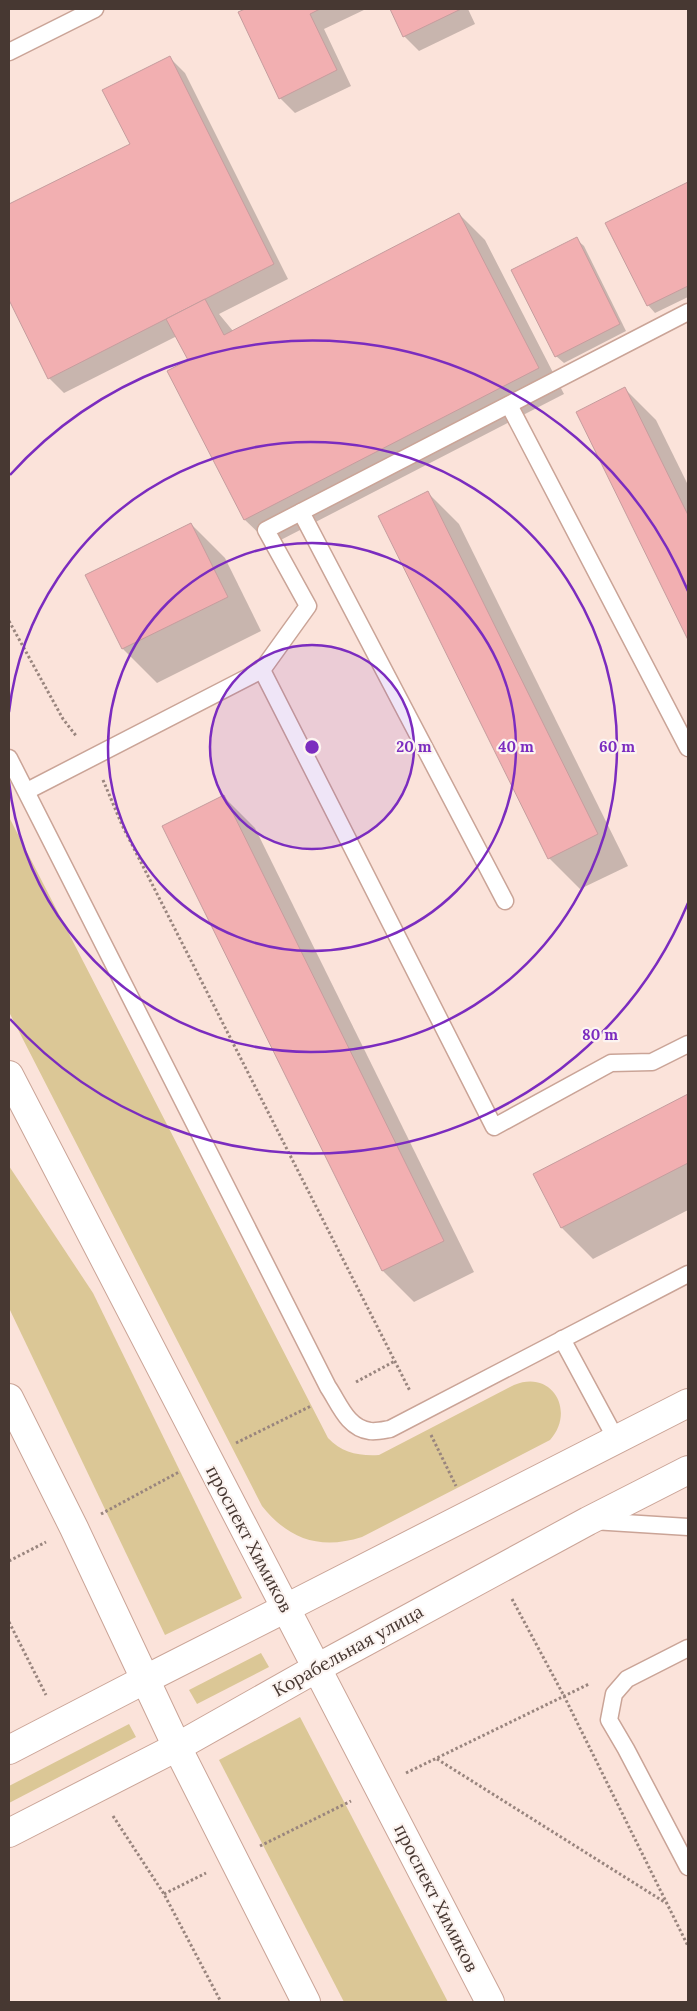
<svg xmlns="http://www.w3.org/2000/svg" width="697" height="2011" font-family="Lora,serif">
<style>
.green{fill:#dbc796}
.shadow{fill:#0003}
.building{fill:#f2afb1;stroke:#c69d9e}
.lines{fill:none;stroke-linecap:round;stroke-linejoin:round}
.lane-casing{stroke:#caa497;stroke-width:19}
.secondary-casing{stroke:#caa497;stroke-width:30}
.primary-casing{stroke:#caa497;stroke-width:30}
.path{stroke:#99857e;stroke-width:3;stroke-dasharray:2.5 2.5;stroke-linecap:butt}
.lane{stroke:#fff;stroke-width:16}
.secondary{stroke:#fff;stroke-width:28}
.primary{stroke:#fff;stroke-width:28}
.ring{fill:none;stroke:#7b2cbf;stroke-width:2.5}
.labels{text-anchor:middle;stroke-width:4.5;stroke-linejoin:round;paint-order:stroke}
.street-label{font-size:18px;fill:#473832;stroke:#fcf4f1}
.centre{fill:#7b2cbf;stroke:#fcf4f1;stroke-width:2.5}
.ring-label{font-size:15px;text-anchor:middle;font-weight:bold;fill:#7b2cbf;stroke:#fcf4f1;stroke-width:4.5;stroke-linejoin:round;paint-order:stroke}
</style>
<rect width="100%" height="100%" fill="#fbe3da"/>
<g class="green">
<path d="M9,817L328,1438C342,1453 358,1456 379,1455L514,1385C552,1369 576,1411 550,1440L362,1537C321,1550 289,1540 262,1506L9,1012Z"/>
<path d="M9,1166L93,1293L242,1598L165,1635L9,1308Z"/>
<path d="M261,1653L269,1667L197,1704L189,1690Z"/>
<path d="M300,1717L448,2002H344L219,1760Z"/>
<path d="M129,1724L136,1737L9,1803V1786Z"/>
</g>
<g class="shadow">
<path d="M248,9H366L324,29L351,86L295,113L280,98L239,13Z"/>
<path d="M391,9H468L475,24L419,51L404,36Z"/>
<path d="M170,58L185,73L288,279L219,314L233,331L459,214L485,240L564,394L271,545L245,520L168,372L190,361L177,336L64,393L49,378L9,297V206L131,144Z"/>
<path d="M688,183V297L655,313L648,305L607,223Z"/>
<path d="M576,239L584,246L626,331L564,363L556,356Z"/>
<path d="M625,389L656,420L688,485V637L577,412Z"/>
<path d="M428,493L459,524L628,866L580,889L549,858Z"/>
<path d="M191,524L225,558L261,631L157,683L123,649L87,576Z"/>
<path d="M223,796L255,828L474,1272L414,1302L383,1271L164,826Z"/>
<path d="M688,1096V1210L593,1259L562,1228L534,1174Z"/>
</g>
<g class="building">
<path d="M245,9H320L310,14L337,70L279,99L238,12Z"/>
<path d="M390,9H461L403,37Z"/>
<path d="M170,56L274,264L48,379L9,300V204L130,144L102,90Z"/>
<path d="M688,182V286L647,306L605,223Z"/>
<path d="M459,213L539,368L244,520L167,371L188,360L166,319L205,299L224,335Z"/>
<path d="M577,237L620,324L555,357L511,270Z"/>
<path d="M625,387L688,515V640L576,412Z"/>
<path d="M428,491L598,834L548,859L378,516Z"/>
<path d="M191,523L228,597L122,649L85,575Z"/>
<path d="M224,795L444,1241L382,1271L162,826Z"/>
<path d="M688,1094V1163L561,1228L533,1174Z"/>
</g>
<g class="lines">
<g class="lane-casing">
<g id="lane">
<path d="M9,52L95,9"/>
<path d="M509,405L688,748"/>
<path d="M301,512L505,901"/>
<path d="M262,670L308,606L266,530L688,312"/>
<path d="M9,758L328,1387C339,1403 347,1428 370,1431C376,1432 384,1430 390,1429L688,1274"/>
<path d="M27,791L262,670L494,1127L611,1063L652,1062L688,1044"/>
<path d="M562,1339L616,1439"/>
<path d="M593,1521L688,1527"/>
<path d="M688,1648L627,1679L614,1694L609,1720L626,1749L688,1867"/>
</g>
</g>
<g class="secondary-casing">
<g id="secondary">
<path d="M286,1608L688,1403"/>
<path d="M317,1668L588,1521L688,1470"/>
<path d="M9,1750L146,1679"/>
<path d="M9,1833L177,1747"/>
</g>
</g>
<g class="primary-casing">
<g id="primary">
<path d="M9,1075L490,2002"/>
<path d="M9,1398L74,1528L177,1747L306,2002"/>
<path d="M146,1679L286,1608"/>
<path d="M177,1747L317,1668"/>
</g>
</g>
<g class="path">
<path d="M9,621L63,719L77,737"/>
<path d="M103,780L122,825L410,1391"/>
<path d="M356,1382L395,1361"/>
<path d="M431,1435L456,1486"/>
<path d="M236,1443L311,1406"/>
<path d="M101,1514L179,1472"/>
<path d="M9,1561L46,1542"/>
<path d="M512,1599L564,1696L688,1946"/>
<path d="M9,1622L46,1695"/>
<path d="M437,1759L666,1903"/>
<path d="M406,1773L589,1684"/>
<path d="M113,1816L164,1894L221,2002"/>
<path d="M260,1846L351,1801"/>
<path d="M164,1894L206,1873"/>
</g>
<use href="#lane" class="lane"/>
<use href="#secondary" class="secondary"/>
<use href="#primary" class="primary"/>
</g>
<circle cx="312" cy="747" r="102" fill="#7b2cbf" fill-opacity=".12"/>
<g class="ring">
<circle cx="312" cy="747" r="102"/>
<circle cx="312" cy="747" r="204"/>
<path d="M9 712A305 305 0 1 1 9 782"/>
<path d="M688 903A407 407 0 0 1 10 1019M10 475A407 407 0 0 1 688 591"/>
</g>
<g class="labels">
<g class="street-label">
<text transform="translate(249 1539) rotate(62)" y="6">проспект Химиков</text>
<text transform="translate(348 1651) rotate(-29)" y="6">Корабельная улица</text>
<text transform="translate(436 1898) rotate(63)" y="6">проспект Химиков</text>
</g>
</g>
<circle cx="312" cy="747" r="8" class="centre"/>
<g class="ring-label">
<text x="414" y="752">20 m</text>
<text x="516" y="752">40 m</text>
<text x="617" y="752">60 m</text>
<text x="600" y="1040">80 m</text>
</g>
<rect width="697" height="2011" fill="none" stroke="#473832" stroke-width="20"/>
</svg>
